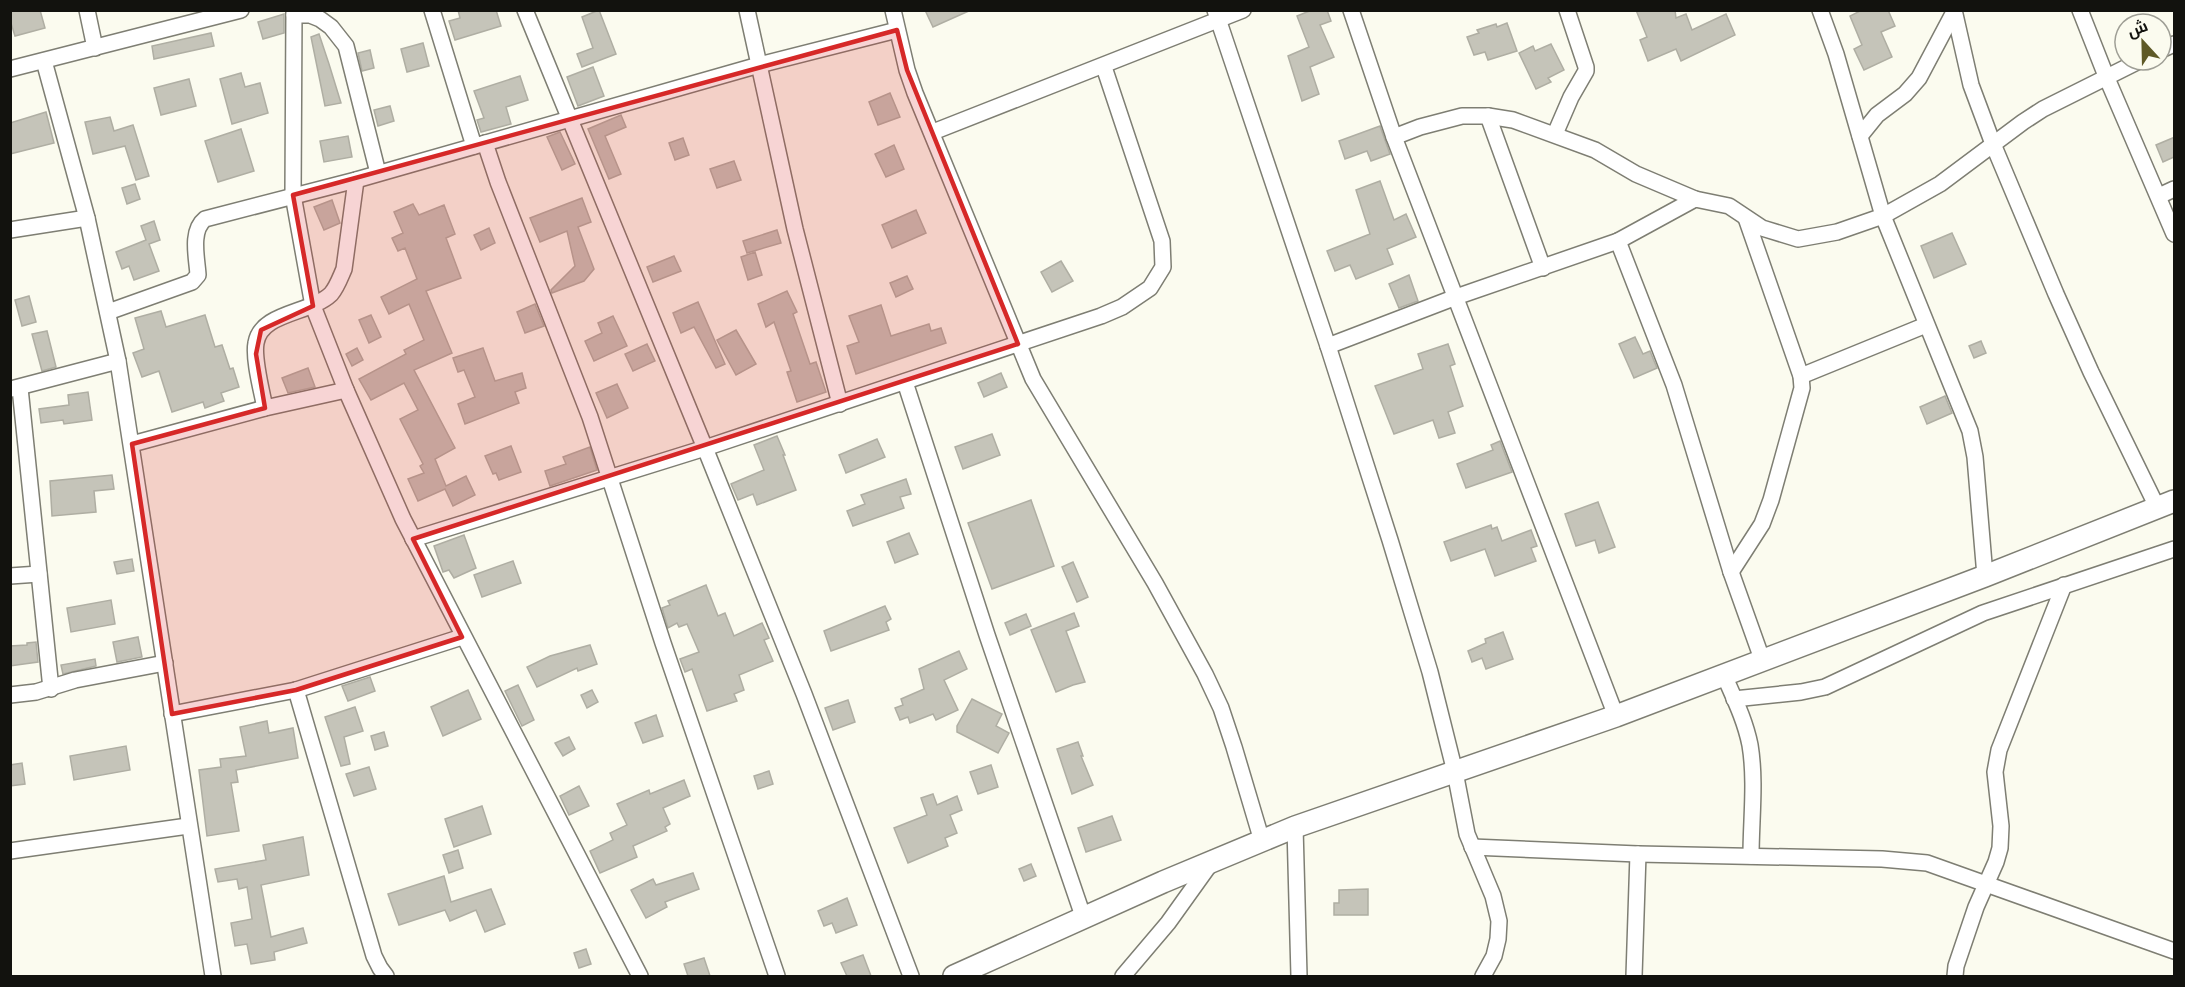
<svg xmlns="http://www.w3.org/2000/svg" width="2185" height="987" font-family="'Exo 2',Cairo,sans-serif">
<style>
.building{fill:#c5c4b9;stroke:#afaea3;stroke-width:1.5}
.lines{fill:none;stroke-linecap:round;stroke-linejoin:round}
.street-casing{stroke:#7e7e73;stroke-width:18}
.secondary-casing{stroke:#7e7e73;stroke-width:24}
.street{stroke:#fff;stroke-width:15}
.secondary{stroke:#fff;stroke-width:21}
.marked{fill:#d62828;fill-opacity:0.2;stroke:#d62828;stroke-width:4.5;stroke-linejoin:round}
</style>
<rect width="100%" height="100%" fill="#fbfbef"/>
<g class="building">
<path d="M10,10H40L45,28L15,36L10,20Z"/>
<path d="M458,10H496L501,26L455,40L449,21L460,18Z"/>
<path d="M599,10L616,54L582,67L577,54L593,48L582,17Z"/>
<path d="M925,10H971L933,27Z"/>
<path d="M1312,10H1327L1331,21L1320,25L1334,57L1310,67L1319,94L1302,101L1288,56L1309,47L1297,16Z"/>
<path d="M1636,10H1675L1676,18L1686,14L1692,30L1726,14L1735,35L1681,61L1676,49L1648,61L1640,40L1647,37Z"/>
<path d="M1862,10H1888L1895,26L1881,32L1892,57L1864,70L1854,49L1862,45L1850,16Z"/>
<path d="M284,14V33L263,39L258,22Z"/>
<path d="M1507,23L1517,51L1488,60L1485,52L1474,55L1467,37L1479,33L1477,30L1496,24L1497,27Z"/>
<path d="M211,33L214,46L154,59L152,46Z"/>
<path d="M319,34L329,64L341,103L325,106L311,37Z"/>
<path d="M423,43L429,66L407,72L401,49Z"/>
<path d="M1551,44L1564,70L1548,78L1551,82L1536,89L1519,53L1533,46L1535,51Z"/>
<path d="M370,50L374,68L362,71L358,53Z"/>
<path d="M593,67L604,96L578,106L567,77Z"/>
<path d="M241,73L245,87L260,83L268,113L232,124L220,79Z"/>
<path d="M520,76L528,100L506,107L511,124L481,132L477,120L484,118L474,91Z"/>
<path d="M189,79L196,106L161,115L154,88Z"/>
<path d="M890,93L900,117L878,125L869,102Z"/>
<path d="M390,106L394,121L378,126L374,110Z"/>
<path d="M46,112L54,143L10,154V123Z"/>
<path d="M621,115L626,127L605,136L621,174L609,179L588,129Z"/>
<path d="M110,117L114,131L133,125L149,176L136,180L125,146L93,154L85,122Z"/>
<path d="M1380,126L1390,154L1371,161L1367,151L1345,159L1339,141Z"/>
<path d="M241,129L254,171L218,182L205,141Z"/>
<path d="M560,132L575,164L562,170L547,137Z"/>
<path d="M348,136L352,157L324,162L320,141Z"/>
<path d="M2175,137L2174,157L2163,162L2156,145Z"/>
<path d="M683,138L689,155L675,160L669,143Z"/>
<path d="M894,145L904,169L886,177L875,154Z"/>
<path d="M734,161L741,180L717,188L710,169Z"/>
<path d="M1380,181L1394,220L1406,214L1416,237L1387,249L1393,264L1356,279L1350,265L1335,271L1327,251L1370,234L1356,190Z"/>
<path d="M135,184L140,199L127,204L122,188Z"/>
<path d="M582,198L591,222L578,227L594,269L584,281L552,293L551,290L575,266L567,231L540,242L530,218Z"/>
<path d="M332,200L340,223L324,230L314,207Z"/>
<path d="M413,204L419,215L444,205L455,234L446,238L461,278L426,291L452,353L414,370L455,448L435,459L446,486L466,476L475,495L453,506L445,489L418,501L408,479L424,473L420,466L423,464L400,419L418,410L404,383L371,400L359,379L406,354L404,350L424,340L409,304L389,314L381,297L417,279L405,248L398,251L392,238L403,233L394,212Z"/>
<path d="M916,210L926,233L892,248L882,225Z"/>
<path d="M154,221L160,240L149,244L159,271L134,280L129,266L122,269L116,252L146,240L141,226Z"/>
<path d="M489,228L495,243L481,250L474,235Z"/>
<path d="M777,230L781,243L747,253L743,241Z"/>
<path d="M1952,233L1966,264L1934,278L1921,246Z"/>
<path d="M755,252L762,275L748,280L741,257Z"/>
<path d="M674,256L681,271L653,282L647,267Z"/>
<path d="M1061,261L1073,281L1052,292L1041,272Z"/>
<path d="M1409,275L1418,301L1399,308L1389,284Z"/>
<path d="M907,276L913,289L896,297L890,283Z"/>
<path d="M787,291L797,312L793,314L810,364L816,362L826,392L797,402L787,372L791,371L774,322L766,327L758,304Z"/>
<path d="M29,296L36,322L22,326L15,300Z"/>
<path d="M698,302L725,364L716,368L694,327L681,333L673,313Z"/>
<path d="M535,304L544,326L525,333L517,312Z"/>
<path d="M881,305L891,336L929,324L931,331L941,328L946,343L856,374L847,346L859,342L849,316Z"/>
<path d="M161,311L166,327L205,315L215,347L222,345L230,369L233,368L239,387L221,393L224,401L205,408L203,402L172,412L159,371L142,377L133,353L144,349L135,318Z"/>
<path d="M371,315L381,337L369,343L359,320Z"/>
<path d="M613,316L627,346L594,361L585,341L602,333L598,323Z"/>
<path d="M736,330L756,364L736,375L717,340Z"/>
<path d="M47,331L56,367L42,371L32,334Z"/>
<path d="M1635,337L1643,354L1650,351L1657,368L1634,378L1619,344Z"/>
<path d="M1981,341L1986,353L1974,358L1969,346Z"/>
<path d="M647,344L655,361L633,371L625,354Z"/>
<path d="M1448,344L1455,364L1450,366L1463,406L1448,412L1455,433L1439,438L1433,420L1394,434L1375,386L1423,369L1418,354Z"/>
<path d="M357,348L363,360L352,366L346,354Z"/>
<path d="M483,348L495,381L522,373L526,388L515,392L519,403L465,424L458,404L475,397L464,370L458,372L453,358Z"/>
<path d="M308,368L315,387L288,393L282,378Z"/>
<path d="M1001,373L1007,387L984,397L978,383Z"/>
<path d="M617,384L628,408L607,418L596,393Z"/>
<path d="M88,392L92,420L64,424L63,420L41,423L39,409L69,405L68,395Z"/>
<path d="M1945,396L1952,413L1927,424L1920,407Z"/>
<path d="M992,434L1000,455L963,469L955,447Z"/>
<path d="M777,436L785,455H783L796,490L757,505L753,494L738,500L731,484L764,470L754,445Z"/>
<path d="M877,439L885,457L846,473L839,455Z"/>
<path d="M1500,441L1512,472L1466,488L1457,464L1493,450L1491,445Z"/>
<path d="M511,446L521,472L499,480L496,473L493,474L485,456Z"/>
<path d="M590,447L597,470L550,486L545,471L566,464L563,457Z"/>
<path d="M112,475L114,489L94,491L96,512L52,516L50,481Z"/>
<path d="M906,479L911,494L900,497L904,508L853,526L847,511L865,504L861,495Z"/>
<path d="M1031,500L1054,566L992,589L968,523Z"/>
<path d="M1598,502L1615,547L1599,553L1595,540L1576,546L1565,514Z"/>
<path d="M1491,525L1492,529L1497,527L1502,541L1531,530L1537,546L1531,548L1536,561L1495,576L1485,549L1451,561L1444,542Z"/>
<path d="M909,533L918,554L895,563L887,542Z"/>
<path d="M464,535L476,568L454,578L449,570L443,572L434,546Z"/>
<path d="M132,559L134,571L117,574L114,562Z"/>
<path d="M513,561L521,583L482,597L474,575Z"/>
<path d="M1073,562L1088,597L1077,602L1062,567Z"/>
<path d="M706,585L718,616L725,613L734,636L762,623L769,638L764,640L773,661L739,675L744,690L734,694L737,701L707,711L692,669L685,672L680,659L699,652L687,624L679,627L677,623L668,628L662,608L670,605L668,601Z"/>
<path d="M111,600L115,624L71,632L67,608Z"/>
<path d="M885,606L891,619L886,622L889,630L831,651L824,631Z"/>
<path d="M1074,613L1079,626L1066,631L1085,682L1073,685L1056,692L1031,630Z"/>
<path d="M1026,614L1031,626L1010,635L1005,623Z"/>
<path d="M1503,632L1513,659L1486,669L1482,658L1472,662L1468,651L1486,643L1485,639Z"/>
<path d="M138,637L142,657L117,662L113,642Z"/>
<path d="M36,642L38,662L10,666V646L27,645V643Z"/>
<path d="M590,645L597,664L578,671L577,668L537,687L527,667L550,656Z"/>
<path d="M959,651L967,669L944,680L958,710L936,720L933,714L910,723L908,717L900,720L895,708L903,705L901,699L924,689L919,669Z"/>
<path d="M95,659L96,666L63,674L61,665Z"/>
<path d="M370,677L375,691L348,701L342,686Z"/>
<path d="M518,685L534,720L522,726L505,691Z"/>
<path d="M468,690L481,719L443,736L431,707Z"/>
<path d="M592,690L598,702L587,708L581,695Z"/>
<path d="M972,699L1002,714L996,726L1009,733L998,753L957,732V726Z"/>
<path d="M848,700L855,722L833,730L825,708Z"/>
<path d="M355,707L363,731L344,737L350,764L341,766L325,717Z"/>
<path d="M656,715L663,736L643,743L635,723Z"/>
<path d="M267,721L269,733L293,728L298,758L236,770L238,782L231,783L239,831L207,836L199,770L221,767L220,759L246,756L240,727Z"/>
<path d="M384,732L388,746L375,750L371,736Z"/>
<path d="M569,737L575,749L563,756L555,743Z"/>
<path d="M1078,742L1083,756H1081L1093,785L1072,794L1057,749Z"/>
<path d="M126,746L130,770L74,780L70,756Z"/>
<path d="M22,763L25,784L10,786V765Z"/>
<path d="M991,765L998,787L978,794L970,772Z"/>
<path d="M369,767L376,789L354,796L346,774Z"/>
<path d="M769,771L773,784L758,789L754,776Z"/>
<path d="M684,780L690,796L663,808L670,824L665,827L667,831L633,846L637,857L600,873L590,851L613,840L610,833L627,825L617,804L649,790L650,794Z"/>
<path d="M579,786L589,806L569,815L560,796Z"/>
<path d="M933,794L937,805L957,796L962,810L950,815L957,833L945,838L948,846L908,863L894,828L927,815L921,798Z"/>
<path d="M482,806L491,834L454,847L445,819Z"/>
<path d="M1112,816L1121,840L1086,852L1078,828Z"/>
<path d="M303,837L309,875L261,885L271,937L303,928L307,943L274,952L275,960L251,964L247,944L235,946L231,923L252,919L247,887L239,889L237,879L218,882L215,869L266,860L263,845Z"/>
<path d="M458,850L463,868L449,873L443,855Z"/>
<path d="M1031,864L1036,876L1024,881L1019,869Z"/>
<path d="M693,873L699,889L665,902L667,907L646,918L631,890L653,879L656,885Z"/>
<path d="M444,876L451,902L491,889L505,924L485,932L476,910L450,921L445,910L399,925L388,894Z"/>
<path d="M1368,889V915H1334V903H1339V890Z"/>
<path d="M847,898L857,925L836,933L832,923L824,926L818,911Z"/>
<path d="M586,949L591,964L579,968L574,953Z"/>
<path d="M863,955L871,976H847L841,963Z"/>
<path d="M704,958L710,976H688L684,964Z"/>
</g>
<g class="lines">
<g class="street-casing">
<g id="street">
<path d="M87,10L95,48"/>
<path d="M294,10L293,195L313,306L346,390L403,519L640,976"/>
<path d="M432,10L474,146"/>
<path d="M525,10L705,448L804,694L911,976"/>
<path d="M747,10L795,229L840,404"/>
<path d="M893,10L907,70L915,93L1033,379L1155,583L1205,674L1221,708L1234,747L1262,841"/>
<path d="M1215,10L1328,346L1390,540L1430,672L1455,772L1467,834L1493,896L1499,921L1498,939L1494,956L1483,976"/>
<path d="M1351,10L1394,137L1616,716"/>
<path d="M1820,10L1836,54L1883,216L1970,431L1975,457L1985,576"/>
<path d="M1954,10L1971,85L1993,144L2056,294L2091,372L2158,509"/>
<path d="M2080,10L2106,76L2174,234"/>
<path d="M294,15H310L320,19L331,27L346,46L378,173"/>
<path d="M2161,50L2174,44"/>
<path d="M44,61L87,218L118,361L213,976"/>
<path d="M10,69L241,10"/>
<path d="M1488,116L1543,268"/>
<path d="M933,132L1243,10"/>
<path d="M1555,134L1571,97L1586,71V67L1567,10"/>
<path d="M1860,136L1877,115L1905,94L1919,78L1954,12"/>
<path d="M1394,137L1420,127L1462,116H1488L1513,120L1595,150L1636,174L1695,199"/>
<path d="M485,143L498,182L590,417L663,643L777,976"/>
<path d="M2159,196L2174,189"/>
<path d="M10,230L87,218"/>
<path d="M1618,241L1674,385L1731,572L1762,659"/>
<path d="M108,312L192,282L198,275C197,258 190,231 205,219L356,180L759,65L897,30"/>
<path d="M1328,346L1456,297L1618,241L1695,199L1729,206L1762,228L1798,239L1837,232L1883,216L1940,184L2023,122L2043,109L2141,60"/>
<path d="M1801,376L1926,325"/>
<path d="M905,382L987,635L1084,919"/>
<path d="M20,388L51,689"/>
<path d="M11,389L118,361"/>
<path d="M265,408C262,392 253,359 256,343C261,312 310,314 331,294C337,287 340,278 344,269L356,180"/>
<path d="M132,444L265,408L346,390"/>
<path d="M413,539L705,448L1101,316L1122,307L1150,288L1163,267L1162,241L1104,67"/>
<path d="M1731,572L1762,524L1771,500L1802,388L1801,376L1746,218"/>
<path d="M10,576L39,574"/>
<path d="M1724,675C1734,698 1745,720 1750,745C1756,781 1751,820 1751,856"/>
<path d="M296,690L374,956L380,968L386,976"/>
<path d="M10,695L36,692L75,680L165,663"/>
<path d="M1734,699L1801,692L1825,687L1983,613L2174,549"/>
<path d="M172,714L296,690L462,637"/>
<path d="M1295,827L1299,976"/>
<path d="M1472,847L1638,854L1882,859L1927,863L2174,951"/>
<path d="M10,851L188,826"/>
<path d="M1123,976L1168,923L1211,863"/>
<path d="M1634,976L1638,854"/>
<path d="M1955,976L1956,966L1976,907L1996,862L2000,848L2001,826L1995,772L1999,750L2064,585"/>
</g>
</g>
<g class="secondary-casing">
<path id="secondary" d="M954,976L1163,882L1295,827L1616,716L1985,576L2174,501"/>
</g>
<use href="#street" class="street"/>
<use href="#secondary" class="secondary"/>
</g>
<path class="marked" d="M897,30L907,70L1018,344L413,539L462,637L296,690L172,714L132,444L265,408L256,354L261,330L313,306L293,195Z"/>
<rect width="2185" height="987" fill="none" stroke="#12120e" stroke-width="24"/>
<g transform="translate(2143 42) rotate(338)"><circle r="28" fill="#fbfbef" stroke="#9e9e95" stroke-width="1.5"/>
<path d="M0-4.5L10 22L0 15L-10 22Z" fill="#5e5926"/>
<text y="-9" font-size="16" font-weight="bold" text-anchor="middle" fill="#12120e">ش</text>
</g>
</svg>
